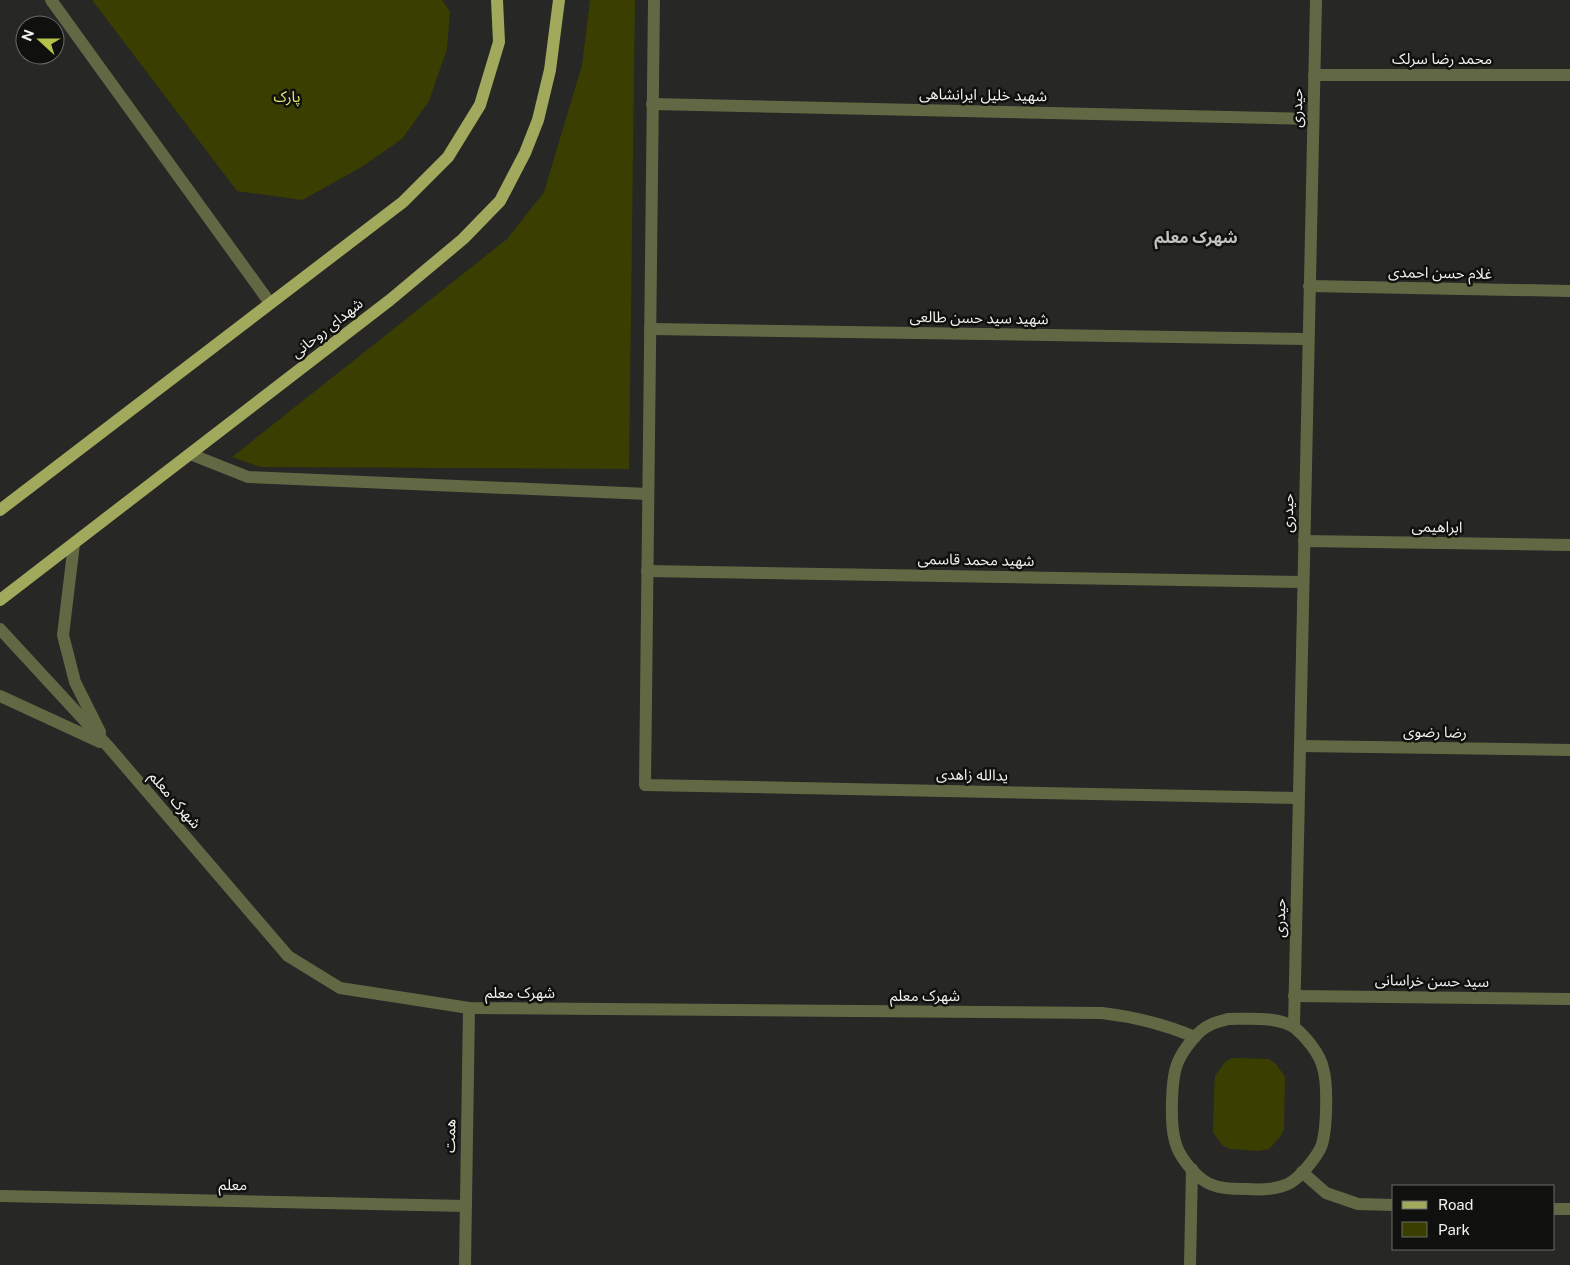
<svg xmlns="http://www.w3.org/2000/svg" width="1570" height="1265" font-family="'Public Sans','Noto Sans Arabic',sans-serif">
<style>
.green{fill:#3a3e01}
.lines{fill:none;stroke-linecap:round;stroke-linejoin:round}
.minor{stroke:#636844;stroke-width:12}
.major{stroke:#a0a95c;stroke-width:12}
.labels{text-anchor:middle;stroke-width:5;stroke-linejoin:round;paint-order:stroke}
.street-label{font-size:15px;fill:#f1f1f0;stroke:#10100f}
.park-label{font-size:15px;fill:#e1ee72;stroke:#10100f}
.neighbourhood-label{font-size:16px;font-weight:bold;fill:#c2c2bf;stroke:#10100f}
</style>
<rect width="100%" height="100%" fill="#272725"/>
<g class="green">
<path d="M92,0H442L450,12L447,49L429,101L402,139L360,168L302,200L237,191Z"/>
<path d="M590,0H635L629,469L260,467L232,457L507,239L544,192L582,65Z"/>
<path d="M1232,1058L1269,1059L1276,1064L1285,1077L1284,1129L1280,1137L1269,1149L1258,1151L1230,1149L1222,1145L1213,1132L1214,1090L1215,1076L1225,1062Z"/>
</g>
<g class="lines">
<g class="minor">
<path d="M51,0L270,303"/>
<path d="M654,0L645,785L1298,798"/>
<path d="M1314,75H1570"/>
<path d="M652,104L1313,119"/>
<path d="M1309,286L1570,291"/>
<path d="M650,329L1308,339"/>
<path d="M190,454L248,477L648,494"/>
<path d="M1304,541L1570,545"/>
<path d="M74,544L63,635L75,682L100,732"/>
<path d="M647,571L1303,582"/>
<path d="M0,629L107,745L288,956L340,988L469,1008L1102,1013C1137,1017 1164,1024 1195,1037"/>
<path d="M0,696L100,742"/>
<path d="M1300,746L1570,750"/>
<path d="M1294,996L1570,999"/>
<path d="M1228,1019C1247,1019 1279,1016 1295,1028C1306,1037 1320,1054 1323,1068C1328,1084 1327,1132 1321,1147C1316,1158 1299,1179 1288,1184C1275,1190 1261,1190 1247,1189C1233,1189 1215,1189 1203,1180C1192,1172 1178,1155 1175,1141C1170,1124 1171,1077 1178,1062C1183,1050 1198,1030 1210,1025C1215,1022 1222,1021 1228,1019Z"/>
<path d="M1294,1027L1316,0"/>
<path d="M1302,1172L1326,1193L1358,1204L1394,1205"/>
<path d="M0,1196L466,1206"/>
<path d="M1554,1209H1570"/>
<path d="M465,1265L469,1008"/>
<path d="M1190,1265L1192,1169"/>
</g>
<g class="major">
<path d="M0,510L403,202L448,157L480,105L499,42L497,0"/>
<path d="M0,600L390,300L463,239L500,201L525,153L538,120L550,70L559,0"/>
</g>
</g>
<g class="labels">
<g class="street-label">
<text x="1442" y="64">محمد رضا سرلک</text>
<text transform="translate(983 95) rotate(1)" y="5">شهید خلیل ایرانشاهی</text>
<text transform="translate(1297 108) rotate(-89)" y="5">حیدری</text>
<text transform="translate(1440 273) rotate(1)" y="5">غلام حسن احمدی</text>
<text transform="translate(979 318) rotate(1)" y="5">شهید سید حسن طالعی</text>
<text transform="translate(327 328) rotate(-38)" y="5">شهدای روحانی</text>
<text transform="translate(1288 513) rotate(-89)" y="5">حیدری</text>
<text transform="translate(1437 527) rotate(1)" y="5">ابراهیمی</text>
<text transform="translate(976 560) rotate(1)" y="5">شهید محمد قاسمی</text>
<text transform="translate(1435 732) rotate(1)" y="5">رضا رضوی</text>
<text transform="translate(972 775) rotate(1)" y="5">یدالله زاهدی</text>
<text transform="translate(175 800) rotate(49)" y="5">شهرک معلم</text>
<text transform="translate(1280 918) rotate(-89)" y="5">حیدری</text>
<text transform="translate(1432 981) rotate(1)" y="5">سید حسن خراسانی</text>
<text x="520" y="998">شهرک معلم</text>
<text x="925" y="1001">شهرک معلم</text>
<text transform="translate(450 1136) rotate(-89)" y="5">همت</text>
<text transform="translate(233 1185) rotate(1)" y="5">معلم</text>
</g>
<g class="park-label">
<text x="287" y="102">پارک</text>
</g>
<g class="neighbourhood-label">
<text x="1196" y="243">شهرک معلم</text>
</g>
</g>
<rect x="1392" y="1185" width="162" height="65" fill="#10100f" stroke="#6a6a69"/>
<rect x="1402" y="1201" width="25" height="8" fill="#a0a95c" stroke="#6a6a69"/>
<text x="1438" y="1210" font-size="15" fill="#f1f1f0">Road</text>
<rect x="1402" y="1222" width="25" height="15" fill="#3a3e01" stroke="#6a6a69"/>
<text x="1438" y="1235" font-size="15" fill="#f1f1f0">Park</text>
<g transform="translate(40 40) rotate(291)"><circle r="24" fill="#10100f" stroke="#6a6a69"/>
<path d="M0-4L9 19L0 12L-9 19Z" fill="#b6c149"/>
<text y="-8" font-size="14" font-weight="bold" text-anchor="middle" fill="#f1f1f0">N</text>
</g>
</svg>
